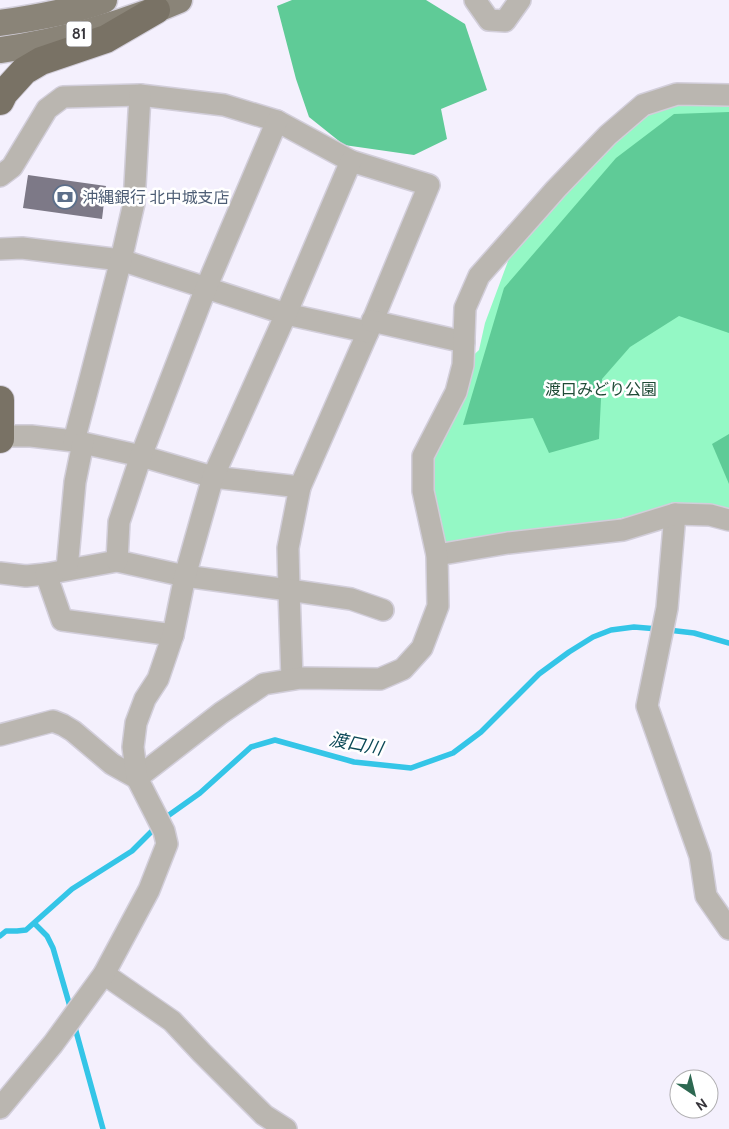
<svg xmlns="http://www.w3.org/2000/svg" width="729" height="1129" font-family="Cabin,'Noto Sans JP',sans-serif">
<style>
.green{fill:#94f8c5}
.forest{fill:#5fcb97}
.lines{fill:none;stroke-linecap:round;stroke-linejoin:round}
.stream{stroke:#34c5e7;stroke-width:5.5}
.building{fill:#7d7987}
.minor-casing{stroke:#d2ceda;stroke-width:24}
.major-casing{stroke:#d2ceda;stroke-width:29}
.highway-casing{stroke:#d2ceda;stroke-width:30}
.minor{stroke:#bab6b0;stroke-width:21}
.major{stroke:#8a8478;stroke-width:26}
.highway{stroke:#797265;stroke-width:28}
.labels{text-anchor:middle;stroke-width:5;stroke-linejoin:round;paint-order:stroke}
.shield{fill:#fff;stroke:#727175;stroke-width:1}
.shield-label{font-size:15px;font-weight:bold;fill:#36343a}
.service-label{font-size:16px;fill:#4e5e75;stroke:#fff;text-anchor:start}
.park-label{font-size:16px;fill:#1f4b36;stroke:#fff}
.water-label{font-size:18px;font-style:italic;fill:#0c4957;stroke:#fff}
</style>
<rect width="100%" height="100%" fill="#f4f0fd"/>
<path class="green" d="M678,102L729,103V515L676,506L508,543L437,555L423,459L463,365L479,350L485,323L511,253L562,193L647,111Z"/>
<g class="forest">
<path d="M292,0H426L465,24L487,90L441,109L447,139L414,155L344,145L309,117L296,79L277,6Z"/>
<path d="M729,112V333L679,316L630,347L602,379L599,439L549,453L533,418L463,425L504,288L616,158L674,114Z"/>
<path d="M729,434V484L712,444Z"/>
</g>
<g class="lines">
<g class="stream">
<path d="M668,630L694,633L729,643"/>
<path d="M162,820L200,793L251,747L275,740L354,762L411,768L453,753L481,732L539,674L569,652L593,637L611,630L634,627L658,629"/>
<path d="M35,924L47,936L53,948L71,1010"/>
<path d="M0,936L6,931H17L26,930L72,889L132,851L156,827"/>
<path d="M74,1024L103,1129"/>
</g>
</g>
<path class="building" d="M28,175L106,186L102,219L23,208Z"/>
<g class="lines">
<g class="minor-casing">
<g id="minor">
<path d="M475,0L489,20L505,21L520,0"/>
<path d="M0,176L12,167L47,109L63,97L140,95L224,105L277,121L351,161L429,185L368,332L300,487L288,548L289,590L185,576L117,561L46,574L26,576L0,573"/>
<path d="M0,249L22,248L121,260L286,314L368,332"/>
<path d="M372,321L464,342"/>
<path d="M0,436H31L74,441L141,456L213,477L300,487"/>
<path d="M74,441L121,260L134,203L140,95"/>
<path d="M675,514L667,608L647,706L700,856L706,896L729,929"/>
<path d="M437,555L508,543L623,530L675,514L710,515L729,520"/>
<path d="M117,561L119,522L141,456L206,288L277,121"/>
<path d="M67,569L75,482L83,443"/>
<path d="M46,574L62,620L173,635"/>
<path d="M292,679L289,590L351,599L383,610"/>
<path d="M0,735L53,721L63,725L73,731L112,764L137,778"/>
<path d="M137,778L221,713L264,684L301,678L380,679L403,669L422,648L438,606L437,555L423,491V456L456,392L463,365L465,308L479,276L556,189L608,135L643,105L677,94L729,95"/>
<path d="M104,974L172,1021L202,1053L264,1115L286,1129"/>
<path d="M0,1108L53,1044L104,974L149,890L167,844L164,831L137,778L133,747L136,723L145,699L158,679L173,635L185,576L213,477L286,314L351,161"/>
</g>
</g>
<g class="major-casing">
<g id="major">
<path d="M0,23C35,18 71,12 104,0"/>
<path d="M0,50C59,42 124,24 179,0"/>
</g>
</g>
<g class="highway-casing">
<g id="highway">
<path d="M0,101L4,93L24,71L41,61L106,39L156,10"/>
<path d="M0,400V439"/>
</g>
</g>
<use href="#minor" class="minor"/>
<use href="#major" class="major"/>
<use href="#highway" class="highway"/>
</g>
<defs>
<g id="bank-ring" transform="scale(1.25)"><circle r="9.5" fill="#fff" stroke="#5c6f8a" stroke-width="1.5"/><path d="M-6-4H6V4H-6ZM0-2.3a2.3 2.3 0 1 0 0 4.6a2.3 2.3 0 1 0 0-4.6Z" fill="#5c6f8a"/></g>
</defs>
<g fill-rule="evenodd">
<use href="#bank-ring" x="65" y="197"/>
</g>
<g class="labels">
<rect class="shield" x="66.5" y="21.5" width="25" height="25" rx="4"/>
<g class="shield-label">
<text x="79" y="39">81</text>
</g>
<g class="service-label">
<text x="82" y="203">沖縄銀行 北中城支店</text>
</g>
<g class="park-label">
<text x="601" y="395">渡口みどり公園</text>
</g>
<g class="water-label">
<text transform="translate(356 744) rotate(11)" y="6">渡口川</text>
</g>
</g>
<g transform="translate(694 1094) rotate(145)"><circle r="24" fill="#ffffff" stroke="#afaeb0"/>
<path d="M0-4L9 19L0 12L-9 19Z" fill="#2d6851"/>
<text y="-8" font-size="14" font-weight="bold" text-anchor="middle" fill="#36343a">N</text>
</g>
</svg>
